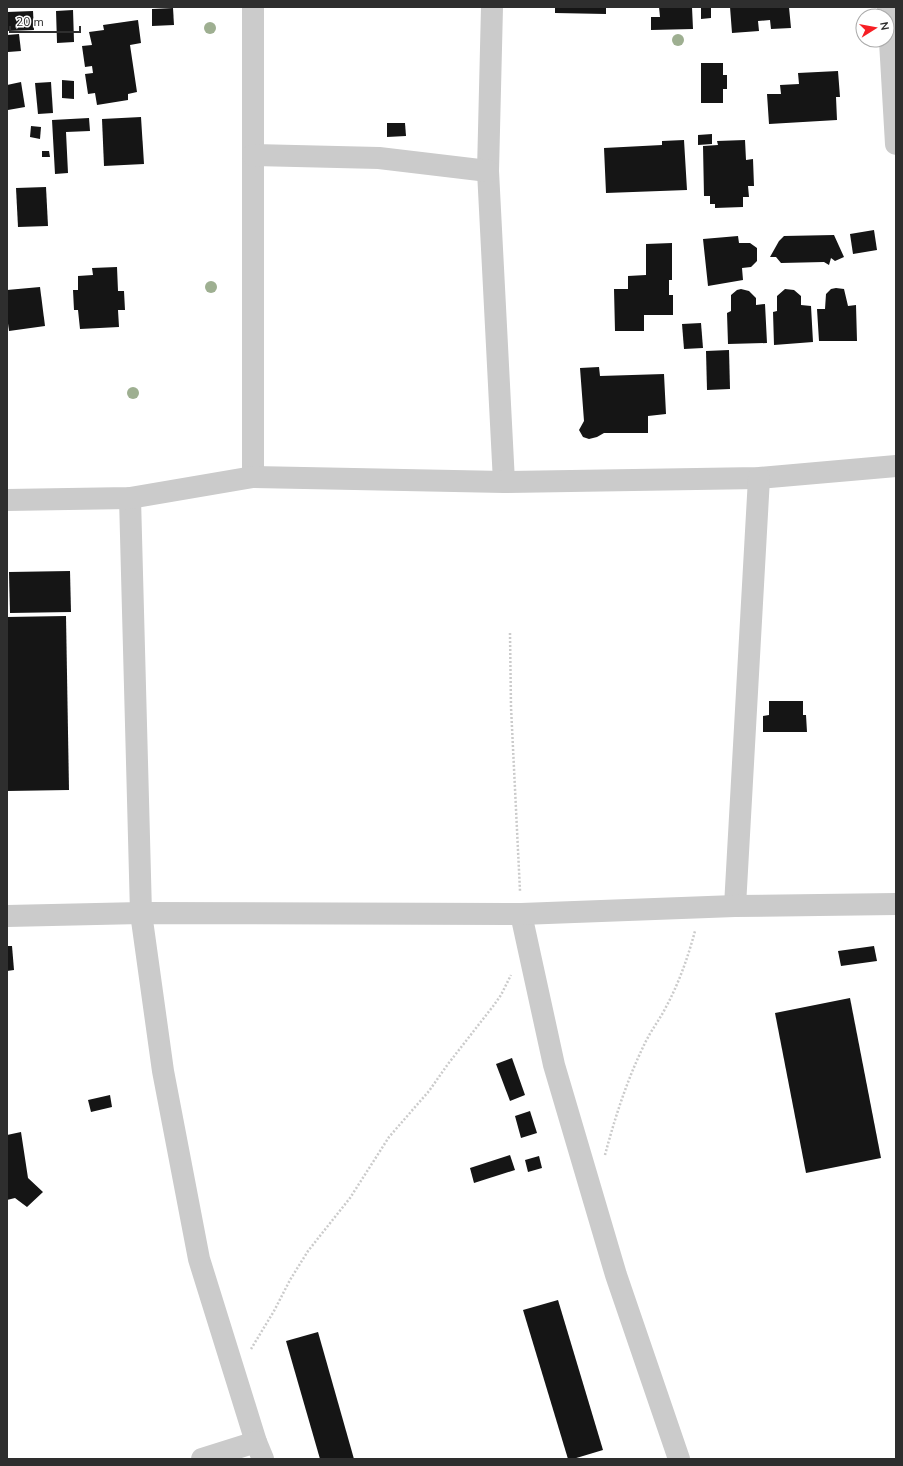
<svg xmlns="http://www.w3.org/2000/svg" width="903" height="1466" font-family="'Nunito Sans',sans-serif">
<style>
.building{fill:#151515}
.lines{fill:none;stroke-linecap:round;stroke-linejoin:round}
.path{stroke:#cbcbcb;stroke-width:2.5;stroke-dasharray:2 2;stroke-linecap:butt}
.minor{stroke:#cbcbcb;stroke-width:22}
.tree{fill:#9eaf91}
</style>
<rect width="100%" height="100%" fill="#fff"/>
<g class="building">
<path d="M555,7H606V14L555,13Z"/>
<path d="M659,7H692L693,29L651,30V17H660Z"/>
<path d="M701,7H711V18L701,19Z"/>
<path d="M730,7H789L791,28L771,29L770,20L758,21L759,31L732,33Z"/>
<path d="M173,8L174,25L152,26V9Z"/>
<path d="M73,10L74,42L57,43L56,11Z"/>
<path d="M33,11L34,30L7,31V12Z"/>
<path d="M138,20L141,43L130,45L137,92L128,94V100L97,105L95,93L88,94L85,74L93,73L92,66L85,67L82,46L92,45L89,32L104,30L103,25Z"/>
<path d="M19,34L21,51L8,52L7,35Z"/>
<path d="M701,63H723V75H727V89H723V103H701Z"/>
<path d="M838,71L840,97H836L837,120L769,124L767,94H781L780,85L799,84L798,73Z"/>
<path d="M62,80L74,81V99L62,98Z"/>
<path d="M21,82L25,107L8,110L7,85Z"/>
<path d="M51,82L53,113L38,114L35,83Z"/>
<path d="M141,117L144,164L104,166L102,119Z"/>
<path d="M89,118L90,131L66,132L68,173L55,174L52,120Z"/>
<path d="M387,123H405L406,136L387,137Z"/>
<path d="M31,126L41,127L40,139L30,137Z"/>
<path d="M712,134V144L698,145V135Z"/>
<path d="M684,140L687,190L606,193L604,148L662,145V141Z"/>
<path d="M745,140L746,160L753,159L754,186H748L749,197H743V207L715,208V204H710V196H704L703,146L718,145L717,141Z"/>
<path d="M42,151H49L50,157H42Z"/>
<path d="M46,187L48,226L18,227L16,188Z"/>
<path d="M874,230L877,250L853,254L850,234Z"/>
<path d="M834,235L844,257L835,261L831,258L829,265L824,262L781,263L776,257H770L779,241L784,236Z"/>
<path d="M738,236L739,243H750L757,248V261L751,267L742,268L743,280L708,286L703,239Z"/>
<path d="M672,243V280H669V295H673V315H644V331H615L614,289H628V276L646,275V244Z"/>
<path d="M117,267L118,291H124L125,310H118L119,327L80,329L78,310H74L73,290H78V276L93,275L92,268Z"/>
<path d="M40,287L45,326L9,331L7,316V290Z"/>
<path d="M836,288L844,289L848,306L856,305L857,341H819L817,309H825L826,294L831,289Z"/>
<path d="M741,289L749,291L756,298V305L765,304L767,343L728,344L727,313L731,311V295L737,290Z"/>
<path d="M785,289L794,290L801,296V305L811,306L813,342L774,345L773,312L777,311V296Z"/>
<path d="M701,323L703,348L684,349L682,324Z"/>
<path d="M729,350L730,389L707,390L706,351Z"/>
<path d="M599,367L600,376L664,374L666,414L648,416V433H604L597,437L589,439L583,437L579,430L584,421L580,368Z"/>
<path d="M70,571L71,612L10,613L9,572Z"/>
<path d="M66,616L69,790L7,791V617Z"/>
<path d="M769,701H803V715H806L807,732H763V716L769,715Z"/>
<path d="M7,946H12L14,970L7,971Z"/>
<path d="M874,946L877,961L841,966L838,951Z"/>
<path d="M850,998L881,1158L806,1173L775,1013Z"/>
<path d="M512,1058L525,1095L510,1101L496,1064Z"/>
<path d="M110,1095L112,1107L91,1112L88,1100Z"/>
<path d="M530,1111L537,1133L521,1138L515,1116Z"/>
<path d="M21,1132L28,1178L43,1192L27,1207L15,1198L7,1200V1135Z"/>
<path d="M510,1155L515,1170L474,1183L470,1168Z"/>
<path d="M539,1156L542,1168L528,1172L525,1160Z"/>
<path d="M558,1300L603,1450L573,1459H568L523,1310Z"/>
<path d="M318,1332L354,1459H320L286,1341Z"/>
</g>
<g class="lines">
<g class="path">
<path d="M510,633L511,707L520,891"/>
<path d="M605,1155C615,1117 628,1077 646,1041C652,1029 660,1019 666,1007C679,983 688,957 695,931"/>
<path d="M251,1349L274,1311L290,1280L308,1251L350,1198L389,1137L429,1091L448,1064L494,1005L501,995L511,975"/>
</g>
<g class="minor">
<path d="M253,7V477"/>
<path d="M492,7L488,171L504,482"/>
<path d="M888,7L896,144"/>
<path d="M253,155L379,158L488,171"/>
<path d="M130,498L141,913L163,1071L199,1259L256,1442L263,1459"/>
<path d="M7,500L130,498L253,477L504,482L759,478L896,466"/>
<path d="M735,906L759,478"/>
<path d="M521,914L554,1065L616,1275L679,1459"/>
<path d="M7,916L141,913L521,914L735,906L896,904"/>
<path d="M202,1459L256,1442"/>
</g>
</g>
<g class="tree">
<circle cx="210" cy="28" r="6"/>
<circle cx="678" cy="40" r="6"/>
<circle cx="211" cy="287" r="6"/>
<circle cx="133" cy="393" r="6"/>
</g>
<rect width="903" height="1466" fill="none" stroke="#2e2e2e" stroke-width="16"/>
<g transform="translate(875 28) rotate(79)"><circle r="19" fill="#ffffff" stroke="#ababab"/>
<path d="M0-3L7 15L0 10L-7 15Z" fill="#f71e24"/>
<text y="-6" font-size="11" font-weight="bold" text-anchor="middle" fill="#2e2e2e">N</text>
</g>
<path d="M10 26v6h70v-6" fill="none" stroke="#2e2e2e" stroke-width="2"/>
<text x="16" y="26" font-size="12" fill="#2e2e2e" stroke="#ffffff" stroke-width="3" paint-order="stroke">20 m</text>
</svg>
